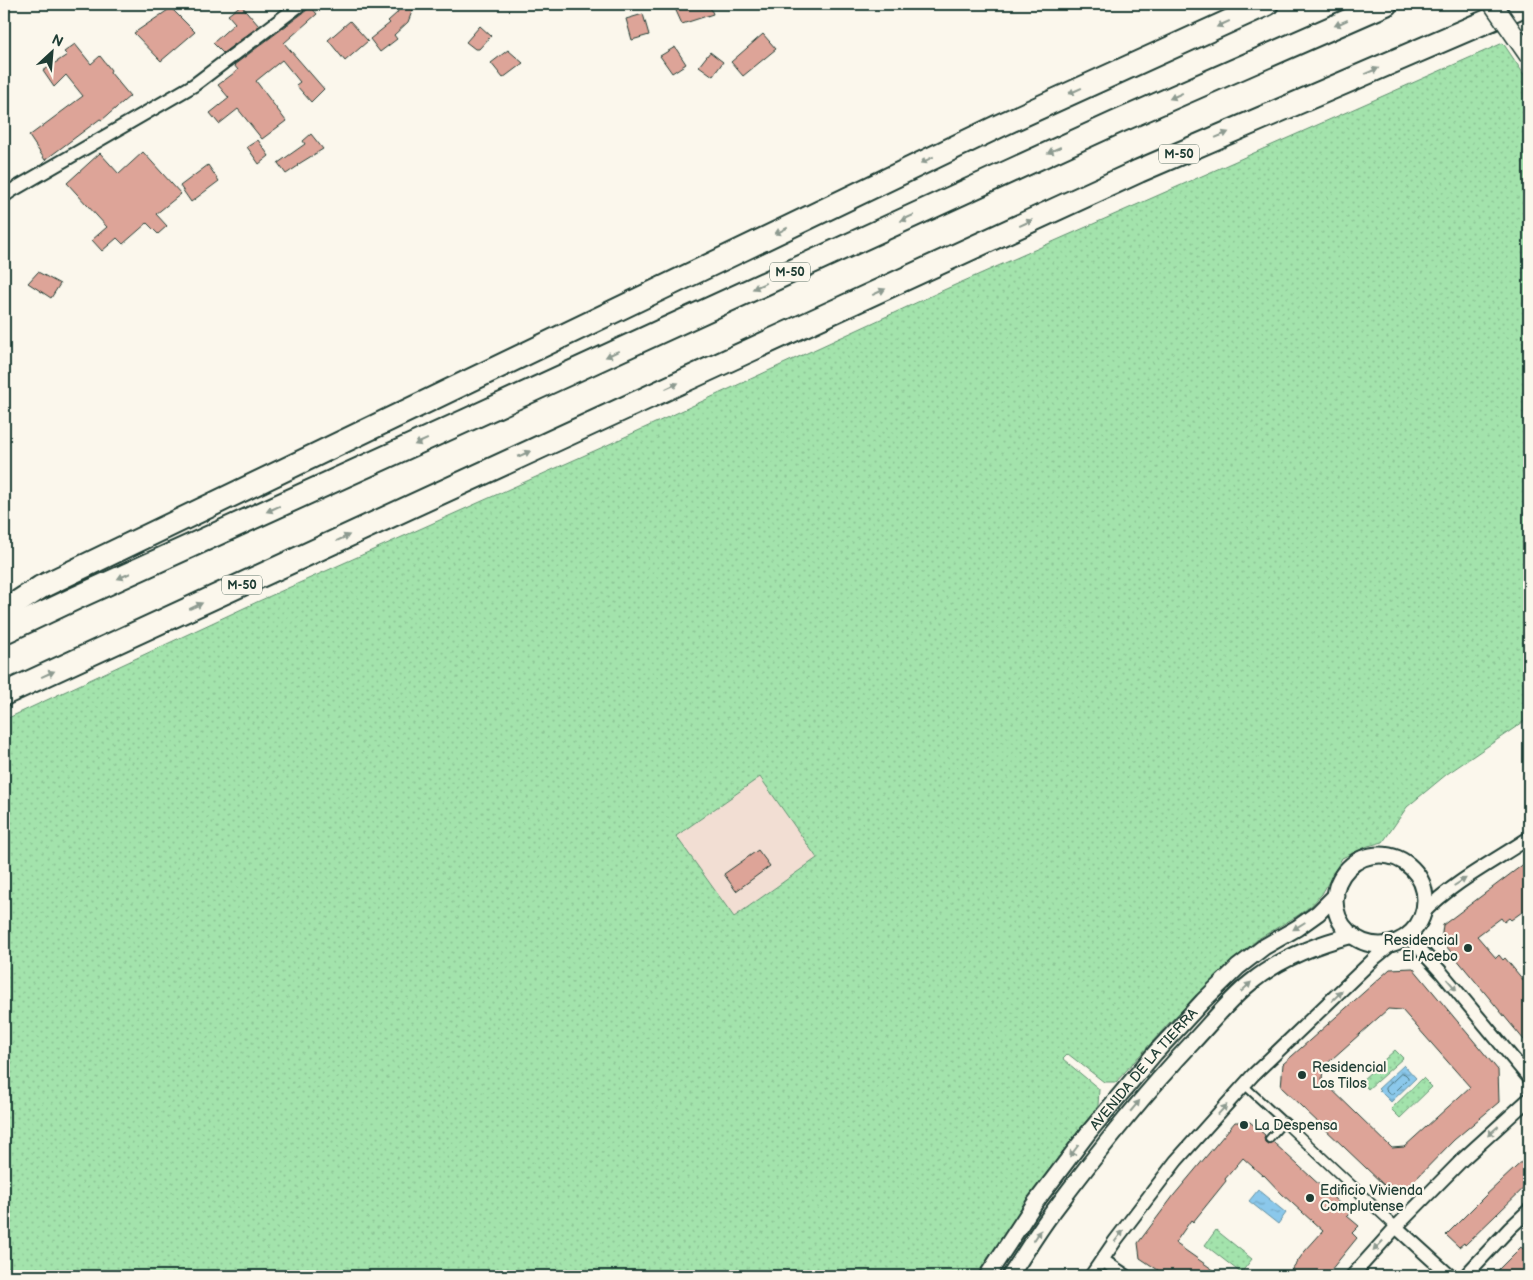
<svg xmlns="http://www.w3.org/2000/svg" width="1533" height="1280" font-family="'Balsamiq Sans',sans-serif">
<style>
.built{fill:#f2ded3}
.grass{fill:url(#grass-dots);stroke:#619070;fill-rule:evenodd}
.water{fill:url(#water-ripples);stroke:#6090a2}
.lines{fill:none;stroke-linecap:round;stroke-linejoin:round}
.shore{stroke:#4a757d;stroke-width:1}
.building{fill:#dda498;stroke:#1f3d34;fill-rule:evenodd}
.service-casing{stroke:#1f3d34;stroke-width:10}
.pedestrian-casing{stroke:#1f3d34;stroke-width:12}
.minor-casing{stroke:#1f3d34;stroke-width:16}
.tertiary-casing{stroke:#1f3d34;stroke-width:19}
.motorway-casing{stroke:#1f3d34;stroke-width:26}
.service{stroke:#fbf7ec;stroke-width:6}
.pedestrian{stroke:#fbf7ec;stroke-width:9}
.minor{stroke:#fbf7ec;stroke-width:12}
.tertiary{stroke:#fbf7ec;stroke-width:15}
.motorway{stroke:#fbf7ec;stroke-width:22}
.secondary-bridge-casing{stroke:#1f3d34;stroke-width:21;stroke-linecap:butt}
.secondary-bridge{stroke:#fbf7ec;stroke-width:18}
.oneway{fill:#8d9a90}
.poi-dot{fill:#1f3d34;stroke:#fbf7ec;stroke-width:2}
.labels{text-anchor:middle;stroke-width:4.5;stroke-linejoin:round;paint-order:stroke}
.shield{fill:#fbf7ec;stroke:#61756b;stroke-width:1}
.shield-label{font-size:12px;font-weight:bold;fill:#1f3d34}
.poi-label{font-size:14px;fill:#1f3d34;stroke:#fbf7ec;text-anchor:start}
.street-label{font-size:14px;fill:#1f3d34;stroke:#fbf7ec}
</style>
<defs>
<pattern id="grass-dots" width="8" height="8" patternUnits="userSpaceOnUse" patternTransform="scale(1.25)"><rect width="8" height="8" fill="#a3e3ac"/><path d="M2 2h.1M6 6h.1" fill="none" stroke="#8cc495" stroke-width="1.8" stroke-linecap="round"/></pattern>
<pattern id="water-ripples" width="26" height="14" patternUnits="userSpaceOnUse" patternTransform="scale(1.25)"><rect width="26" height="14" fill="#8bc8eb"/><path d="M2 4q2-2 4 0t4 0M15 11q2-2 4 0t4 0" fill="none" stroke="#71a4bf"/></pattern>
</defs>
<rect width="100%" height="100%" fill="#fbf7ec"/>
<filter id="ink" filterUnits="userSpaceOnUse"><feTurbulence type="fractalNoise" baseFrequency=".02" numOctaves="2"/><feDisplacementMap in="SourceGraphic" scale="10" xChannelSelector="R" yChannelSelector="G"/><feConvolveMatrix kernelMatrix="1 2 1 2 8 2 1 2 1" color-interpolation-filters="sRGB"/></filter>
<g filter="url(#ink)">
<path class="built" d="M760,777L817,858L734,917L675,836Z"/>
<g class="grass">
<path d="M1503,43L1529,82V718L1447,774L1407,807L1383,842L1368,846L1342,858L1322,894L1311,906L1297,916L1258,939L1224,969L1169,1023L1116,1082H1104L1068,1054L1063,1059L1099,1089L1098,1106L1028,1198L977,1276H4V720L259,601L603,447L946,289ZM760,777L817,858L734,917L676,836Z"/>
<path d="M1395,1050L1403,1058L1368,1089L1361,1081Z"/>
<path d="M1423,1078L1432,1087L1400,1118L1391,1109Z"/>
<path d="M1216,1230L1252,1259L1241,1273L1205,1245Z"/>
</g>
<g class="water">
<path d="M1404,1065L1416,1078L1391,1102L1378,1089Z"/>
<path d="M1258,1190L1286,1213L1278,1224L1249,1201Z"/>
</g>
<g class="lines">
<path class="shore" d="M1402,1073L1405,1074L1408,1077V1079L1393,1094H1390L1386,1090V1088Z"/>
</g>
<g class="building">
<path d="M401,4H415L408,22L394,35L397,39L380,52L370,39L390,23L388,21L397,13Z"/>
<path d="M673,4H709L713,14L682,24Z"/>
<path d="M241,5L259,26L223,53L213,43L235,23L228,15Z"/>
<path d="M311,7L317,14L284,43L324,89L311,102L296,85L300,82L282,60L256,81L286,121L262,139L238,109L219,124L210,113L229,98L218,85L238,70L234,65Z"/>
<path d="M171,8L195,32L161,61L134,33Z"/>
<path d="M643,14L649,35L632,40L626,19Z"/>
<path d="M350,21L368,41L345,61L328,40Z"/>
<path d="M480,26L491,36L479,49H475L466,42Z"/>
<path d="M763,34L776,49L743,76L731,62Z"/>
<path d="M75,44L91,64L100,56L111,70L110,72L130,96L102,120L100,119L45,160L29,136L83,96L66,75L54,87L43,71L67,55L64,52Z"/>
<path d="M675,47L686,64L672,73L660,56Z"/>
<path d="M508,50L523,63L503,78L491,63Z"/>
<path d="M710,52L723,62L713,76L699,66Z"/>
<path d="M311,134L323,149L297,165L298,166L286,174L278,163L305,144L303,141Z"/>
<path d="M258,140L269,156L259,164L247,147Z"/>
<path d="M143,152L181,194L156,214L167,226L158,234L147,223L123,244L117,238L102,251L92,240L107,227L67,183L100,153L119,174Z"/>
<path d="M208,165L219,181L191,202L180,186Z"/>
<path d="M38,272L60,284L51,298L28,283Z"/>
<path d="M758,850L770,866L736,891L724,874Z"/>
<path d="M1529,860V907L1511,920L1509,918L1504,922L1501,918L1477,936L1496,958L1499,955L1503,960L1505,958L1529,987V1046L1441,940L1443,925Z"/>
<path d="M1413,968L1498,1070L1499,1102L1454,1140L1409,1186L1386,1187L1281,1087L1283,1064L1390,969ZM1388,1009L1402,1010L1470,1087L1404,1147L1392,1148L1322,1080L1323,1067Z"/>
<path d="M1235,1122H1250L1265,1135L1264,1138L1265,1142L1268,1144L1273,1142L1350,1213L1347,1216L1359,1226L1352,1233L1357,1238L1326,1276H1287L1305,1251L1323,1231L1282,1194L1264,1175L1263,1176L1243,1158L1225,1179L1226,1181L1193,1222L1191,1220L1175,1243L1222,1276H1167L1140,1258L1138,1243L1174,1195Z"/>
<path d="M1529,1155V1183L1465,1245L1464,1243L1459,1247L1446,1235L1485,1196Z"/>
<path d="M1529,1242V1268L1521,1276H1492L1521,1247L1523,1249Z"/>
</g>
<g class="lines">
<g class="service-casing">
<path id="service" d="M1244,1085L1284,1122L1269,1139"/>
</g>
<g class="pedestrian-casing">
<path id="pedestrian" d="M1284,1122L1396,1227"/>
</g>
<g class="minor-casing">
<g id="minor">
<path d="M4,196L11,191L194,85L301,4"/>
<path d="M1423,913C1453,882 1493,862 1529,838"/>
<path d="M1408,936L1441,972L1529,1078"/>
<path d="M1396,1227L1450,1276"/>
<path d="M1102,1260L1126,1276"/>
<path d="M1091,1276L1115,1241L1176,1161L1253,1075L1376,957L1393,943"/>
<path d="M1352,1276L1396,1227L1463,1159L1529,1099"/>
<path d="M1465,1276L1510,1228L1529,1210"/>
</g>
</g>
<g class="tertiary-casing">
<g id="tertiary">
<circle cx="1380" cy="900" r="45"/>
<path id="s1" d="M987,1276L1035,1203L1088,1133L1155,1053L1203,1001L1238,967L1264,947L1297,928L1318,913L1336,895"/>
<path d="M1010,1276C1024,1255 1037,1233 1052,1213C1096,1154 1142,1096 1192,1043C1211,1023 1229,1000 1250,983C1279,959 1317,944 1353,935"/>
</g>
</g>
<g class="motorway-casing">
<g id="motorway">
<path d="M4,611L41,587L1001,125L1267,4"/>
<path d="M4,632L76,598L465,421L1115,123L1386,4"/>
<path d="M4,694L1139,171L1527,4"/>
</g>
</g>
<use href="#service" class="service"/>
<use href="#pedestrian" class="pedestrian"/>
<use href="#minor" class="minor"/>
<use href="#tertiary" class="tertiary"/>
<use href="#motorway" class="motorway"/>
<g class="secondary-bridge-casing">
<path id="secondary-bridge" d="M1493,4L1529,56"/>
</g>
<use href="#secondary-bridge" class="secondary-bridge"/>
</g>
<defs><path id="oneway-solid" d="M-6-.8H1V-3.2L6.5 0L1 3.2V.8H-6Z" transform="scale(1.25)"/></defs>
<g class="oneway">
<use href="#oneway-solid" transform="translate(1341 23) rotate(156)"/>
<use href="#oneway-solid" transform="translate(1223 24) rotate(155)"/>
<use href="#oneway-solid" transform="translate(1372 71) rotate(-23)"/>
<use href="#oneway-solid" transform="translate(1075 91) rotate(156)"/>
<use href="#oneway-solid" transform="translate(1176 96) rotate(156)"/>
<use href="#oneway-solid" transform="translate(1222 135) rotate(-23)"/>
<use href="#oneway-solid" transform="translate(1054 150) rotate(155)"/>
<use href="#oneway-solid" transform="translate(927 160) rotate(154)"/>
<use href="#oneway-solid" transform="translate(907 218) rotate(155)"/>
<use href="#oneway-solid" transform="translate(1026 223) rotate(-25)"/>
<use href="#oneway-solid" transform="translate(781 231) rotate(154)"/>
<use href="#oneway-solid" transform="translate(759 286) rotate(155)"/>
<use href="#oneway-solid" transform="translate(879 292) rotate(-25)"/>
<use href="#oneway-solid" transform="translate(612 354) rotate(155)"/>
<use href="#oneway-solid" transform="translate(672 386) rotate(-25)"/>
<use href="#oneway-solid" transform="translate(421 442) rotate(156)"/>
<use href="#oneway-solid" transform="translate(524 454) rotate(-25)"/>
<use href="#oneway-solid" transform="translate(273 509) rotate(156)"/>
<use href="#oneway-solid" transform="translate(343 538) rotate(-25)"/>
<use href="#oneway-solid" transform="translate(124 576) rotate(156)"/>
<use href="#oneway-solid" transform="translate(196 606) rotate(-25)"/>
<use href="#oneway-solid" transform="translate(48 674) rotate(-24)"/>
<use href="#oneway-solid" transform="translate(1460 882) rotate(-32)"/>
<use href="#oneway-solid" transform="translate(1299 926) rotate(148)"/>
<use href="#oneway-solid" transform="translate(1452 985) rotate(50)"/>
<use href="#oneway-solid" transform="translate(1246 987) rotate(-43)"/>
<use href="#oneway-solid" transform="translate(1337 996) rotate(-44)"/>
<use href="#oneway-solid" transform="translate(1135 1106) rotate(-50)"/>
<use href="#oneway-solid" transform="translate(1222 1110) rotate(-48)"/>
<use href="#oneway-solid" transform="translate(1493 1131) rotate(138)"/>
<use href="#oneway-solid" transform="translate(1074 1151) rotate(127)"/>
<use href="#oneway-solid" transform="translate(1037 1236) rotate(-57)"/>
<use href="#oneway-solid" transform="translate(1119 1236) rotate(-53)"/>
<use href="#oneway-solid" transform="translate(1378 1246) rotate(133)"/>
</g>
</g>
<g class="poi-dot">
<circle cx="1468" cy="948" r="5"/>
<circle cx="1302" cy="1075" r="5"/>
<circle cx="1244" cy="1125" r="5"/>
<circle cx="1310" cy="1198" r="5"/>
</g>
<g class="labels">
<g class="shield">
<rect x="1159" y="144.5" width="40" height="19" rx="4"/>
<rect x="770" y="262.5" width="40" height="19" rx="4"/>
<rect x="222" y="575.5" width="40" height="19" rx="4"/>
</g>
<g class="shield-label">
<text x="1179" y="158">M-50</text>
<text x="790" y="276">M-50</text>
<text x="242" y="589">M-50</text>
</g>
<g class="poi-label">
<text x="1458" y="945" text-anchor="end">Residencial<tspan x="1458" dy="16">El Acebo</tspan></text>
<text x="1312" y="1072">Residencial<tspan x="1312" dy="16">Los Tilos</tspan></text>
<text x="1254" y="1130">La Despensa</text>
<text x="1320" y="1195">Edificio Vivienda<tspan x="1320" dy="16">Complutense</tspan></text>
</g>
<g class="street-label">
<text dy="5" stroke="none"><textPath href="#s1" startOffset="260">AVENIDA DE LA TIERRA</textPath></text>
</g>
</g>
<rect width="1533" height="1280" fill="none" stroke="#fbf7ec" stroke-width="20"/>
<rect x="10" y="10" width="1513" height="1260" fill="none" stroke="#1f3d34" stroke-width="2" filter="url(#ink)"/>
<g transform="translate(52 52) rotate(26)" stroke="#fbf7ec" stroke-width="4" paint-order="stroke">
<path d="M0-4L9 19L0 12L-9 19Z" fill="#1f3d34"/>
<text y="-8" font-size="14" font-weight="bold" text-anchor="middle" fill="#1f3d34">N</text>
</g>
</svg>
